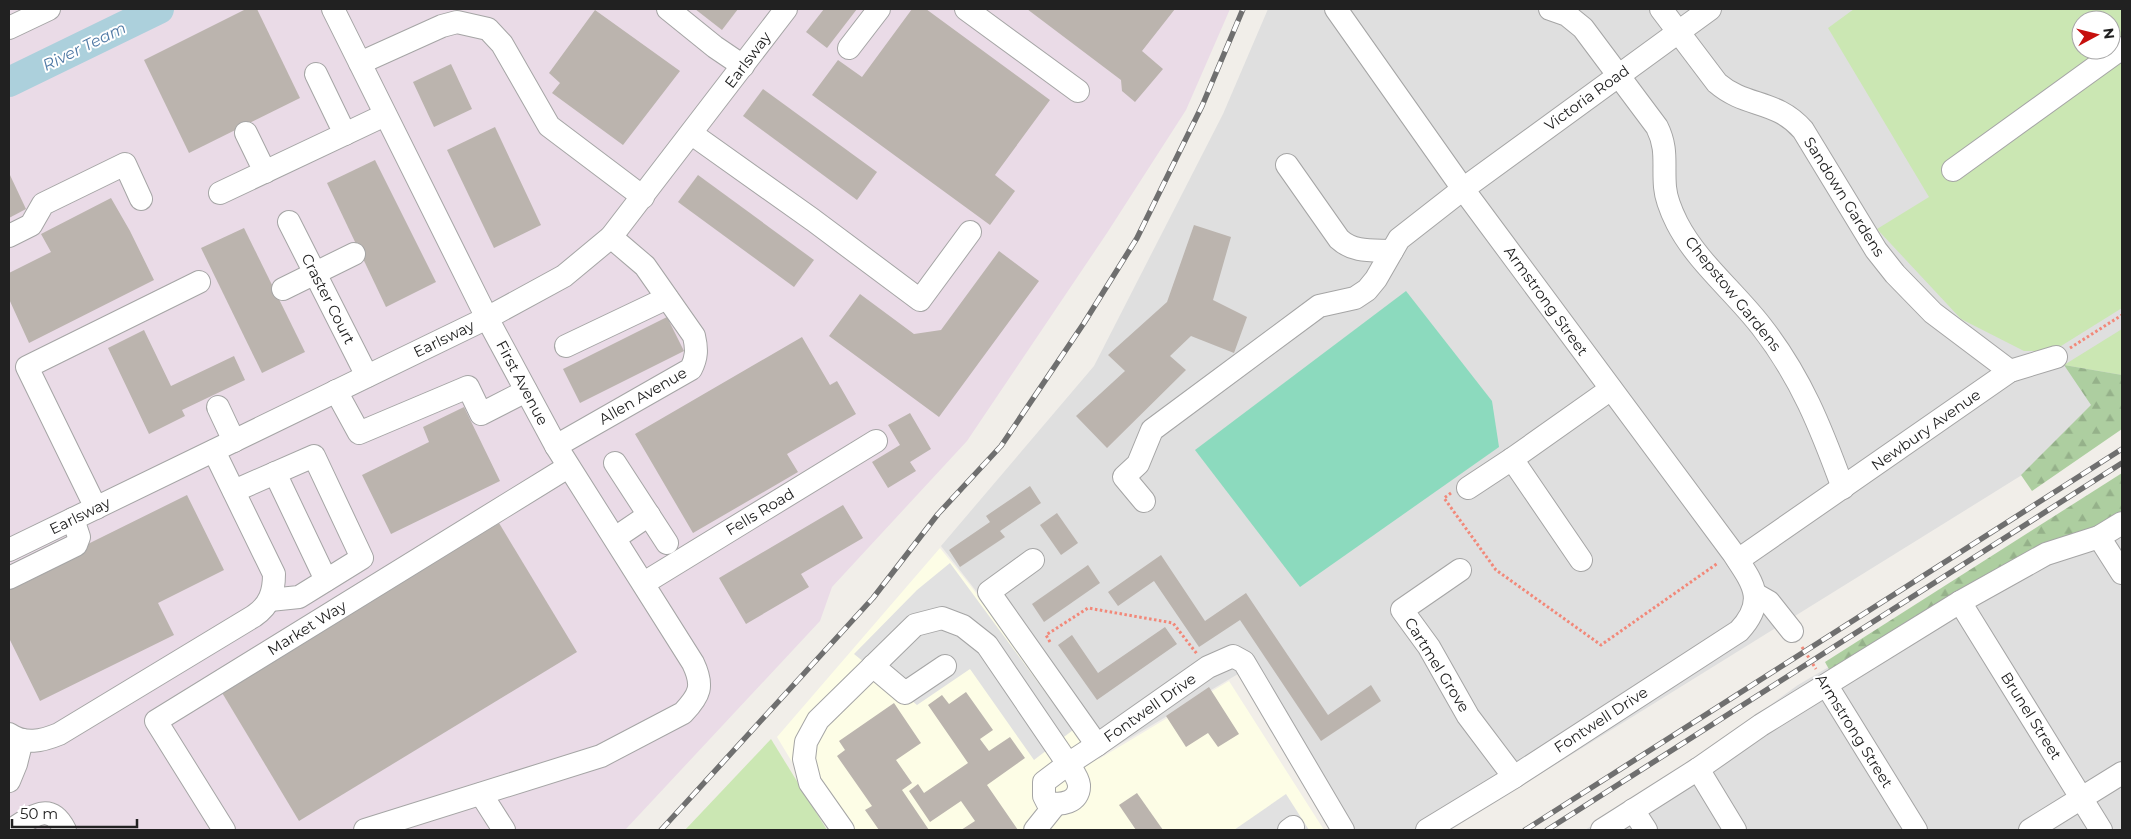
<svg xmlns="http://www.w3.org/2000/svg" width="2131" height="839" font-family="Montserrat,sans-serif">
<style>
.residential{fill:#dfdfdf;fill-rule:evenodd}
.industrial{fill:#eadbe7}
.education{fill:#fdfde6}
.grass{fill:#cbe7b3;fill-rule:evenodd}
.forest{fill:url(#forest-firs)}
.pitch{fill:#8cdabe}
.parking{fill:#e1e1e1}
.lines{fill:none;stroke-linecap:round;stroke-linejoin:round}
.river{stroke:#acd0dc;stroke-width:30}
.building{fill:#bbb4ae}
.minor-casing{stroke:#a5a5a5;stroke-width:24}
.path{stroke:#f28879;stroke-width:3;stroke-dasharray:2.5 2.5;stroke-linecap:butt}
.minor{stroke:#fff;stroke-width:22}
.rail-casing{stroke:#6f6f6f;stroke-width:5.5}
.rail{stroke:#fff;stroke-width:4;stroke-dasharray:11;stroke-linecap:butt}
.labels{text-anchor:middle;stroke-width:4;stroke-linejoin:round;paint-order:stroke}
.street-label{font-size:15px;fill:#212121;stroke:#fff}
.water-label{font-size:16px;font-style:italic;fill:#4f79a5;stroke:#fff}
</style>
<defs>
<pattern id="forest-firs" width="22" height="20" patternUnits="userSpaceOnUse" patternTransform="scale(1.25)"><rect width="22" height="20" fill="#adcea0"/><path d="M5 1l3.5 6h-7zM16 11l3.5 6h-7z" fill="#95b18a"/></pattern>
</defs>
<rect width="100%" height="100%" fill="#f1eee9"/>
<g class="residential">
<path d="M1268,9H2122V413L1450,830H1339L1238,674L1100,756L1022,650L941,546L1094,366L1223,114ZM2081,20H2111V50H2081Z"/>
<path d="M2122,495V830H1585L1703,754L1798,685Z"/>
</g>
<path class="industrial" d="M9,9H1230L1186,110L1107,233L967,441L832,587L820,621L625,830H9Z"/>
<path class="education" d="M940,548L970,585L1099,759L1229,681L1324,830H833L777,737Z"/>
<g class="grass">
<path d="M1854,9H2122V308L2053,351H2024L1961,319L1877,229L1929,197L1828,28ZM2081,20H2111V50H2081Z"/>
<path d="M2122,329V375L2064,365Z"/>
<path d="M771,739L827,830H685Z"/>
</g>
<g class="forest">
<path d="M2064,365L2122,375V429L2032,491L2021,475L2091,405Z"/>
<path d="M2122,473V510L2100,526L1831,673L1825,662Z"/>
</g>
<path class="pitch" d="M1406,291L1492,401L1499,447L1300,587L1195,450Z"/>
<g class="parking">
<path d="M950,563L1073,730L1034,760L970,669L917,705L854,654L917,590Z"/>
<path d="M1286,794L1309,830H1234Z"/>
</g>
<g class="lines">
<path class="river" d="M9,82L159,9"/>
</g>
<g class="building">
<path d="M246,9H257L300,98L189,153L144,60Z"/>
<path d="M695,9H738L722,30Z"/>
<path d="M824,9H857L827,48L806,32Z"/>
<path d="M912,9H926L1050,100L995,175L1015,191L990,225L812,95L838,60L862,77Z"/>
<path d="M1027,9H1175L1142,51L1163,69L1135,102L1122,91L1121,80Z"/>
<path d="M595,10L680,71L623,145L552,93L560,83L549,73Z"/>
<path d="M451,64L472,109L434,127L413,82Z"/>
<path d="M763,89L877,172L857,200L743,116Z"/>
<path d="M495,127L541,225L494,248L447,150Z"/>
<path d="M375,160L436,282L386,307L327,183Z"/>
<path d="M9,173L26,209L9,218Z"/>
<path d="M698,175L814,260L794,287L678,202Z"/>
<path d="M111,198L130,231L154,280L29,343L9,299V273L51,252L41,234Z"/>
<path d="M1194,225L1231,237L1213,300L1247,317L1234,353L1191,336L1170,356L1186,370L1107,448L1076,416L1125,371L1108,355L1167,302Z"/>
<path d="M244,228L305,352L262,373L201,248Z"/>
<path d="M999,251L1039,281L939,417L829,336L860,294L914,334L941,330Z"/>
<path d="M667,317L684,351L580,403L563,369Z"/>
<path d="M144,330L171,386L234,356L245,380L182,410L185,416L149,434L108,348Z"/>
<path d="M802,337L830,385L837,381L856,414L787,454L798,472L693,533L635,434Z"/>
<path d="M464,407L500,481L391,534L362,475L429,442L423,427Z"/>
<path d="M910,413L931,449L910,462L916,471L888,488L872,462L900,445L888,425Z"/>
<path d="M1030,486L1041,503L1000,531L1005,537L960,567L949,550L990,522L986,516Z"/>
<path d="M187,495L224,570L158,603L174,635L40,701L9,638V583Z"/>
<path d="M843,505L863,538L801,574L809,587L746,624L719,578Z"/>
<path d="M1057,513L1078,543L1061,555L1040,525Z"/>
<path d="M499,523L577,652L299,821L221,691Z"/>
<path d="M1161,555L1205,621L1246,593L1328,715L1371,685L1381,701L1321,741L1240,620L1199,647L1154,581L1118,606L1108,592Z"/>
<path d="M1088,565L1100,583L1044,622L1032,604Z"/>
<path d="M1165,627L1177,644L1097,700L1058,645L1072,635L1098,673Z"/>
<path d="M1209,687L1239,734L1218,747L1208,733L1186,747L1166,716Z"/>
<path d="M966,692L993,730L980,739L989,751L1010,737L1025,758L987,785L1018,830H961L975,821L961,801L930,822L909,791L918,784L924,793L968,763L928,705L942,695L949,704Z"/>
<path d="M894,703L921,743L896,760L912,783L902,790L929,830H879L865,810L872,806L837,756L845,750L839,741Z"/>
<path d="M1137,793L1163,830H1136L1119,805Z"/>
</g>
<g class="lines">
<g class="minor-casing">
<g id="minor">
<path d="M333,9L487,318L556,446L693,663C704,686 700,695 683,713L601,756L365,830"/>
<path d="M668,9L715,47L743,66"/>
<path d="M966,9L1078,91"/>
<path d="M1336,9L1463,189L1733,553C1752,582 1768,600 1739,631L1514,777L1427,830"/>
<path d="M1550,9L1567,15L1583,28L1657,127C1668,149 1663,164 1665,187C1666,199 1671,211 1677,223C1697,262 1734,291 1761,326C1801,377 1821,428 1843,488"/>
<path d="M1661,9L1717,83C1746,108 1776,99 1803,130L1876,250L1895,274L1933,313L2010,371"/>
<path d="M9,28L49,9"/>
<path d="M849,48L879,9"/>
<path d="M360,63L442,26L457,22L488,29L502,44L549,126L643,197"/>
<path d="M316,74L345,134"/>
<path d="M246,133L265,172"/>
<path d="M692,134L813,220L920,300L970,232"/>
<path d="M1287,165L1339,239C1354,253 1373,250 1392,251"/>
<path d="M1953,170L2122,48"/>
<path d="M220,193L385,115"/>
<path d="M289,222L367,376"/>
<path d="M9,236L31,225L43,204L125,164L141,199"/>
<path d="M283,289L354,254"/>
<path d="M566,346L667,298"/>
<path d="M336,391L359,433L468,387L481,414L526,391"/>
<path d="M218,407L234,441"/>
<path d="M556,446L691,369C697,357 697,349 694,336L645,266L611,237"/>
<path d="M1512,459L1581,560"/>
<path d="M615,463L667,543"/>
<path d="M275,473L326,580"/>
<path d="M1468,488L1512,459L1611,389"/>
<path d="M234,491L314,456L362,558L299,597L270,600"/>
<path d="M1144,501L1124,477L1138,464L1152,430L1319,306L1355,298L1367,290L1376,279L1399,239L1463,189L1710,9"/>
<path d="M96,508L27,367L199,282"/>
<path d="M2099,537L2122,573"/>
<path d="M615,538L649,515"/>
<path d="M9,550L487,318L564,276L611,237L786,9"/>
<path d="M1033,560L989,592L1097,745L1208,667L1233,656L1244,662L1343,830"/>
<path d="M1738,560L2010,371L2056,357"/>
<path d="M1460,570L1402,610L1429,647L1468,716L1514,777"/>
<path d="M9,578L76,545L79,537L73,519"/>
<path d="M644,583L876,441"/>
<path d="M1755,594L1769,602L1792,631"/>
<path d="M1960,602L2101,830"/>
<path d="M873,666L905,693L945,666"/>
<path d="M1827,686L1916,830"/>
<path d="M9,734C25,745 42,741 59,734L254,616C270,605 274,592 274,574L214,451"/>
<path d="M1068,764C1072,770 1078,777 1079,785C1080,803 1060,806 1047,802L1044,796V782Z"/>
<path d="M1698,769L1735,830"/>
<path d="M9,781L16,764L22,740"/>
<path d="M481,794L504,830"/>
<path d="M1633,810L1646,830"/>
<path d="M11,830C32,817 50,800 65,830"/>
<path d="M224,830L156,721L568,467"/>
<path d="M843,830L810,783L804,759L806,742L818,720L915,625L942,618L963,626L987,645L1068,764L1097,745"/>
<path d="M1035,830L1055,805"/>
<path d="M1289,830L1293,827"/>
<path d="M1602,830L1698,769L1761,725L1960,602L2046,554L2099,537L2122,523"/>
<path d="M2030,830L2122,773"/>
</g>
</g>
<g class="path">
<path d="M2070,348L2122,315"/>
<path d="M1451,493L1444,498L1496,570L1601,645L1718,563"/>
<path d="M1050,642L1046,635L1088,608L1173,623L1197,654"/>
<path d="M1802,647L1816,669"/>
</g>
<use href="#minor" class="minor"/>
<g class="rail-casing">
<g id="rail">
<path d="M661,830L873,598L938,514L1001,446L1084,323L1137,238L1202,106L1243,9"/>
<path d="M1525,830L2122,449"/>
<path d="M1547,830L2122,463"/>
</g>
</g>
<use href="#rail" class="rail"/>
</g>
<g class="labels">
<g class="street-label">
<text transform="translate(748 60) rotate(-53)" y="5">Earlsway</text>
<text transform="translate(1587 98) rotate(-36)" y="5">Victoria Road</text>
<text transform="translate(1844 197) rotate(58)" y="5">Sandown Gardens</text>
<text transform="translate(1733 294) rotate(51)" y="5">Chepstow Gardens</text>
<text transform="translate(328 299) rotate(63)" y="5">Craster Court</text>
<text transform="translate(1546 301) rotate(54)" y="5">Armstrong Street</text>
<text transform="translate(444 339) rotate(-26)" y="5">Earlsway</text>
<text transform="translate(522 383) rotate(62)" y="5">First Avenue</text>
<text transform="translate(643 396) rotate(-30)" y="5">Allen Avenue</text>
<text transform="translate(1926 430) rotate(-35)" y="5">Newbury Avenue</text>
<text transform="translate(760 512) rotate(-31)" y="5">Fells Road</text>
<text transform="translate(80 516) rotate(-26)" y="5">Earlsway</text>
<text transform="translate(307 628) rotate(-32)" y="5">Market Way</text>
<text transform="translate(1437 665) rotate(58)" y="5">Cartmel Grove</text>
<text transform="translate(1150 708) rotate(-35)" y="5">Fontwell Drive</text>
<text transform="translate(2031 716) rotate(58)" y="5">Brunel Street</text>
<text transform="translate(1601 720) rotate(-33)" y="5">Fontwell Drive</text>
<text transform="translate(1854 731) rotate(58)" y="5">Armstrong Street</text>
</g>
<g class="water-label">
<text transform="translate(84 46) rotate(-26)" y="6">River Team</text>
</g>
</g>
<rect width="2131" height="839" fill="none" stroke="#212121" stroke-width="20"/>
<g transform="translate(2096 35) rotate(83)"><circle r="24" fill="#ffffff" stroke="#a6a6a6"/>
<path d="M0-4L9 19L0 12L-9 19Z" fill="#c6100d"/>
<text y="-8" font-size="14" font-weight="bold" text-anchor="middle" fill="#212121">N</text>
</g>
<path d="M12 819v8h125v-8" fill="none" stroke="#212121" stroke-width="2.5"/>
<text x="20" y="819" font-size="15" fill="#212121" stroke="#ffffff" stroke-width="4" paint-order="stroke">50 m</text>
</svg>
